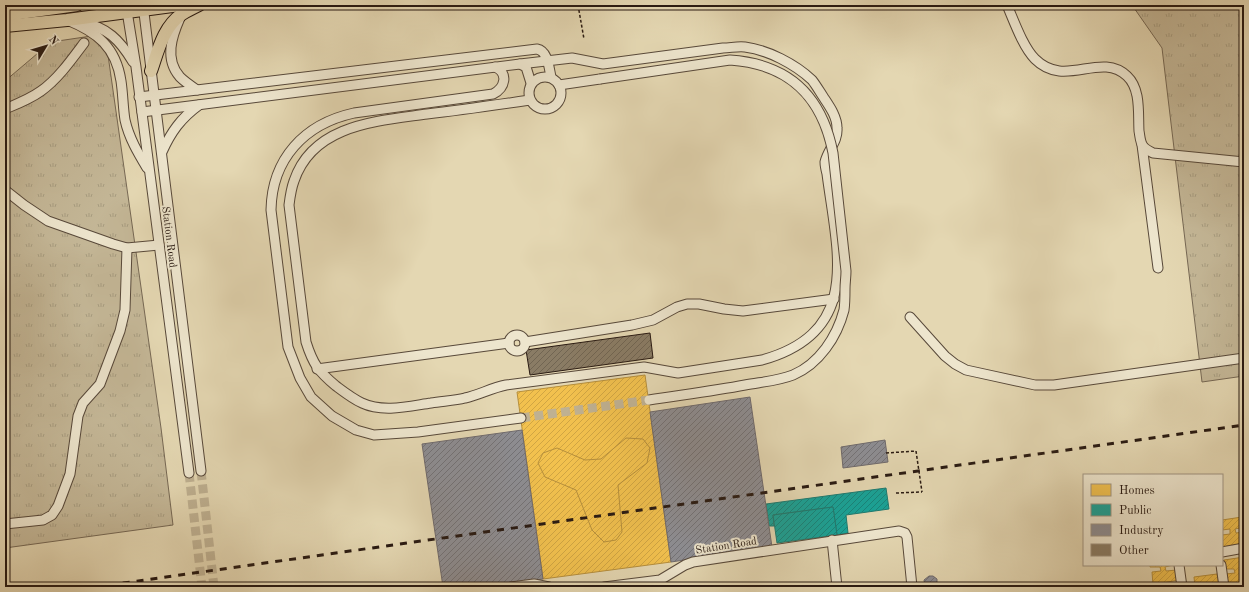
<svg xmlns="http://www.w3.org/2000/svg" width="1249" height="592" font-family="'Old Standard TT',serif">
<style>
.grass{fill:url(#grass-tufts);stroke:#766854}
.homes{fill:url(#homes-hatch);stroke:#b68f3c}
.public{fill:url(#public-hatch);stroke:#1c7a70}
.industry{fill:url(#industry-hatch);stroke:#6f6a6c}
.building{fill:url(#building-hatch);stroke:#291a12}
.lines{fill:none;stroke-linecap:round;stroke-linejoin:round}
.minor-tunnel{stroke:#bfb192;stroke-width:9;stroke-dasharray:9 4.5;stroke-linecap:butt}
.minor-casing{stroke:#58493a;stroke-width:11}
.major-casing{stroke:#291a12;stroke-width:14}
.path{stroke:#291a12;stroke-width:1.5;stroke-dasharray:3 2;stroke-linecap:butt}
.minor{stroke:#ede5cd;stroke-width:9}
.major{stroke:#e4d7b2;stroke-width:12}
.rail{stroke:#291a12;stroke-width:3;stroke-dasharray:7 7;stroke-linecap:butt}
.minor-bridge-casing{stroke:#58493a;stroke-width:11;stroke-linecap:butt}
.path-bridge{stroke:#291a12;stroke-width:1.5;stroke-dasharray:3 2;stroke-linecap:butt}
.minor-bridge{stroke:#ede5cd;stroke-width:9}
.labels{text-anchor:middle;stroke-width:4;stroke-linejoin:round;paint-order:stroke}
.street-label{font-size:11px;fill:#291a12;stroke:#ede5cd}
</style>
<defs>
<pattern id="grass-tufts" width="24" height="20" patternUnits="userSpaceOnUse"><rect width="24" height="20" fill="#c4b797"/><path d="M3 7l-1-3M5 7V3M7 7l1-3M15 17l-1-3M17 17v-4M19 17l1-3" fill="none" stroke="#a89d81"/></pattern>
<pattern id="homes-hatch" width="6" height="6" patternUnits="userSpaceOnUse"><rect width="6" height="6" fill="#f2c14e"/><path d="M-1 1l2-2M0 6l6-6M5 7l2-2" fill="none" stroke="#d0a543"/></pattern>
<pattern id="public-hatch" width="6" height="6" patternUnits="userSpaceOnUse"><rect width="6" height="6" fill="#17a398"/><path d="M-1 1l2-2M0 6l6-6M5 7l2-2" fill="none" stroke="#15847b"/></pattern>
<pattern id="industry-hatch" width="6" height="6" patternUnits="userSpaceOnUse"><rect width="6" height="6" fill="#8d8d92"/><path d="M-1 1l2-2M0 6l6-6M5 7l2-2" fill="none" stroke="#737276"/></pattern>
<pattern id="building-hatch" width="6" height="6" patternUnits="userSpaceOnUse"><rect width="6" height="6" fill="#8a7c65"/><path d="M-1 1l2-2M0 6l6-6M5 7l2-2" fill="none" stroke="#716552"/></pattern>
</defs>
<rect width="100%" height="100%" fill="#e4d7b2"/>
<filter id="stains"><feTurbulence type="fractalNoise" baseFrequency=".005" numOctaves="4"/><feColorMatrix values="0 0 0 0 .2 0 0 0 0 .09 0 0 0 0 .02 0 0 0 .5 -.17"/></filter>
<radialGradient id="worn" r=".72"><stop offset=".6" stop-color="#630" stop-opacity="0"/><stop offset="1" stop-color="#630" stop-opacity=".3"/></radialGradient>
<g class="grass">
<path d="M1132,5H1244V376L1202,382L1162,48Z"/>
<path d="M105,34L161,428L173,525L5,548V81L51,42Z"/>
</g>
<g class="homes">
<path d="M645,375L671,562L543,579L517,392Z"/>
<path d="M626,438L643,439L650,448L647,463L618,485L622,532L616,540L604,542L592,530L576,490L545,477L538,463L543,453L557,448L585,460L601,459Z"/>
<path d="M1242,517L1244,527L1235,529L1236,533L1244,532V543L1223,547L1222,535L1230,534V529L1222,530V520Z"/>
<path d="M1244,557V568L1239,569L1240,573L1244,572V583L1227,587L1226,574L1235,573L1234,569H1224V560Z"/>
<path d="M1150,565H1173L1165,567L1166,571L1177,570L1178,580L1153,585L1152,572L1161,571L1160,567H1150Z"/>
<path d="M1217,574L1219,584L1210,587H1204V586L1195,587L1194,577Z"/>
<path d="M1178,582L1179,587H1155V586Z"/>
</g>
<g class="public">
<path d="M886,488L889,509L846,515L848,533L837,535L833,507L773,515L774,526H769L766,504Z"/>
<path d="M833,507L837,535L777,543L773,515Z"/>
</g>
<g class="industry">
<path d="M750,397L772,547L671,562L650,412Z"/>
<path d="M522,430L543,579L488,587H443L422,444Z"/>
<path d="M885,440L888,462L843,468L841,447Z"/>
<path d="M929,576H933L937,579V584L936,587H925L924,580Z"/>
</g>
<path class="building" d="M650,333L653,358L530,375L526,350Z"/>
<g class="lines">
<g class="minor-tunnel">
<path d="M521,418L649,400"/>
<path d="M201,471L214,587"/>
<path d="M189,473L202,587"/>
</g>
<g class="minor-casing">
<g id="minor">
<path d="M126,5L136,67L189,473"/>
<path d="M143,5L201,471"/>
<path d="M1007,5C1014,21 1023,47 1035,59C1065,89 1100,51 1127,76C1141,89 1138,113 1139,131C1140,136 1140,142 1143,146C1145,149 1149,151 1153,153L1244,162"/>
<path d="M180,18C172,36 164,59 180,77C185,82 191,86 197,90"/>
<path d="M67,20C97,32 116,47 121,81C123,94 123,108 125,120C129,138 138,153 147,168"/>
<path d="M81,22C107,27 120,40 133,62"/>
<path d="M520,64L572,58L603,64L723,48C730,48 738,46 745,47C768,50 795,64 812,80C816,85 820,92 824,98C830,107 837,117 837,128C838,142 828,149 825,162C825,165 826,170 827,174C837,252 863,332 762,360L678,373L644,367L506,385C491,388 479,395 465,398C454,401 442,401 431,403C410,406 383,413 362,403C353,399 344,392 336,386C318,371 313,364 306,342L289,205C290,197 291,189 294,181C313,124 378,121 427,114C462,110 496,105 530,100"/>
<path d="M495,67C509,73 505,88 493,94L354,113C304,124 272,159 271,210L288,347L300,378L311,397L332,416L356,430L374,435L418,432L521,418"/>
<circle cx="545" cy="93" r="16"/>
<path d="M559,85L600,79"/>
<path d="M139,97L537,49C548,51 549,68 551,77"/>
<path d="M5,109C17,104 30,99 41,91C58,79 72,59 84,43"/>
<path d="M142,112L520,64L526,67L531,83"/>
<path d="M1142,145L1158,268"/>
<path d="M162,152C171,132 181,118 199,105"/>
<path d="M5,190L24,205L48,221L113,244L127,248L159,245"/>
<path d="M910,317L945,356L955,364L966,370L1035,385H1054L1244,358"/>
<circle cx="517" cy="343" r="8"/>
<path d="M525,342L632,325L653,320L677,307L687,304H699L724,309L743,311L834,299"/>
<path d="M317,369L509,343"/>
<path d="M5,524L43,520L52,515L58,506L70,474L78,416L83,403L100,384L120,331L125,310L127,248"/>
<path d="M832,540L837,587"/>
<path d="M1222,552L1244,548"/>
<path d="M1179,565L1182,587"/>
<path d="M1221,565L1224,587"/>
<path d="M511,587L534,584L549,587"/>
<path d="M604,587L660,580L685,565L693,562L899,531L905,533L907,537L912,587"/>
</g>
</g>
<g class="major-casing">
<g id="major">
<path d="M5,15L77,5"/>
<path d="M5,26L67,20L180,5"/>
<path d="M151,71C158,51 163,27 182,14C187,11 193,8 199,5"/>
</g>
</g>
<g class="path">
<path d="M578,5L584,39"/>
<path d="M886,453L916,451"/>
<path d="M896,493L922,492"/>
</g>
<use href="#minor" class="minor"/>
<use href="#major" class="major"/>
<path class="rail" d="M95,587L1244,425"/>
<g class="minor-bridge-casing">
<path id="minor-bridge" d="M600,79L730,60C789,64 822,96 833,153L846,271C846,277 845,283 845,289C845,297 845,303 844,310C837,337 819,364 793,375C778,381 761,382 745,385C713,391 681,395 649,400"/>
</g>
<path class="path-bridge" d="M916,451L922,492"/>
<use href="#minor-bridge" class="minor-bridge"/>
</g>
<g class="labels">
<g class="street-label">
<text transform="translate(170 237) rotate(83)" y="4">Station Road</text>
<text transform="translate(726 545) rotate(-9)" y="4">Station Road</text>
</g>
</g>
<rect width="1249" height="592" fill="none" stroke="#e4d7b2" stroke-width="20"/>
<rect x="6" y="6" width="1237" height="580" fill="none" stroke="#291a12" stroke-width="2"/>
<rect x="10" y="10" width="1229" height="572" fill="none" stroke="#291a12"/>
<rect x="1083" y="474" width="140" height="92" fill="#ede5cd" stroke="#9f9482"/>
<rect x="1091" y="484" width="20" height="12" fill="#f2c14e" stroke="#9f9482"/>
<text x="1119" y="494" font-size="12" fill="#291a12">Homes</text>
<rect x="1091" y="504" width="20" height="12" fill="#17a398" stroke="#9f9482"/>
<text x="1119" y="514" font-size="12" fill="#291a12">Public</text>
<rect x="1091" y="524" width="20" height="12" fill="#8d8d92" stroke="#9f9482"/>
<text x="1119" y="534" font-size="12" fill="#291a12">Industry</text>
<rect x="1091" y="544" width="20" height="12" fill="#8a7c65" stroke="#9f9482"/>
<text x="1119" y="554" font-size="12" fill="#291a12">Other</text>
<g transform="translate(46 46) rotate(52)" stroke="#ede5cd" stroke-width="3" paint-order="stroke">
<path d="M0-3L7 15L0 10L-7 15Z" fill="#291a12"/>
<text y="-6" font-size="11" font-weight="bold" text-anchor="middle" fill="#291a12">N</text>
</g>
<rect width="100%" height="100%" filter="url(#stains)"/>
<rect width="100%" height="100%" fill="url(#worn)"/>
</svg>
